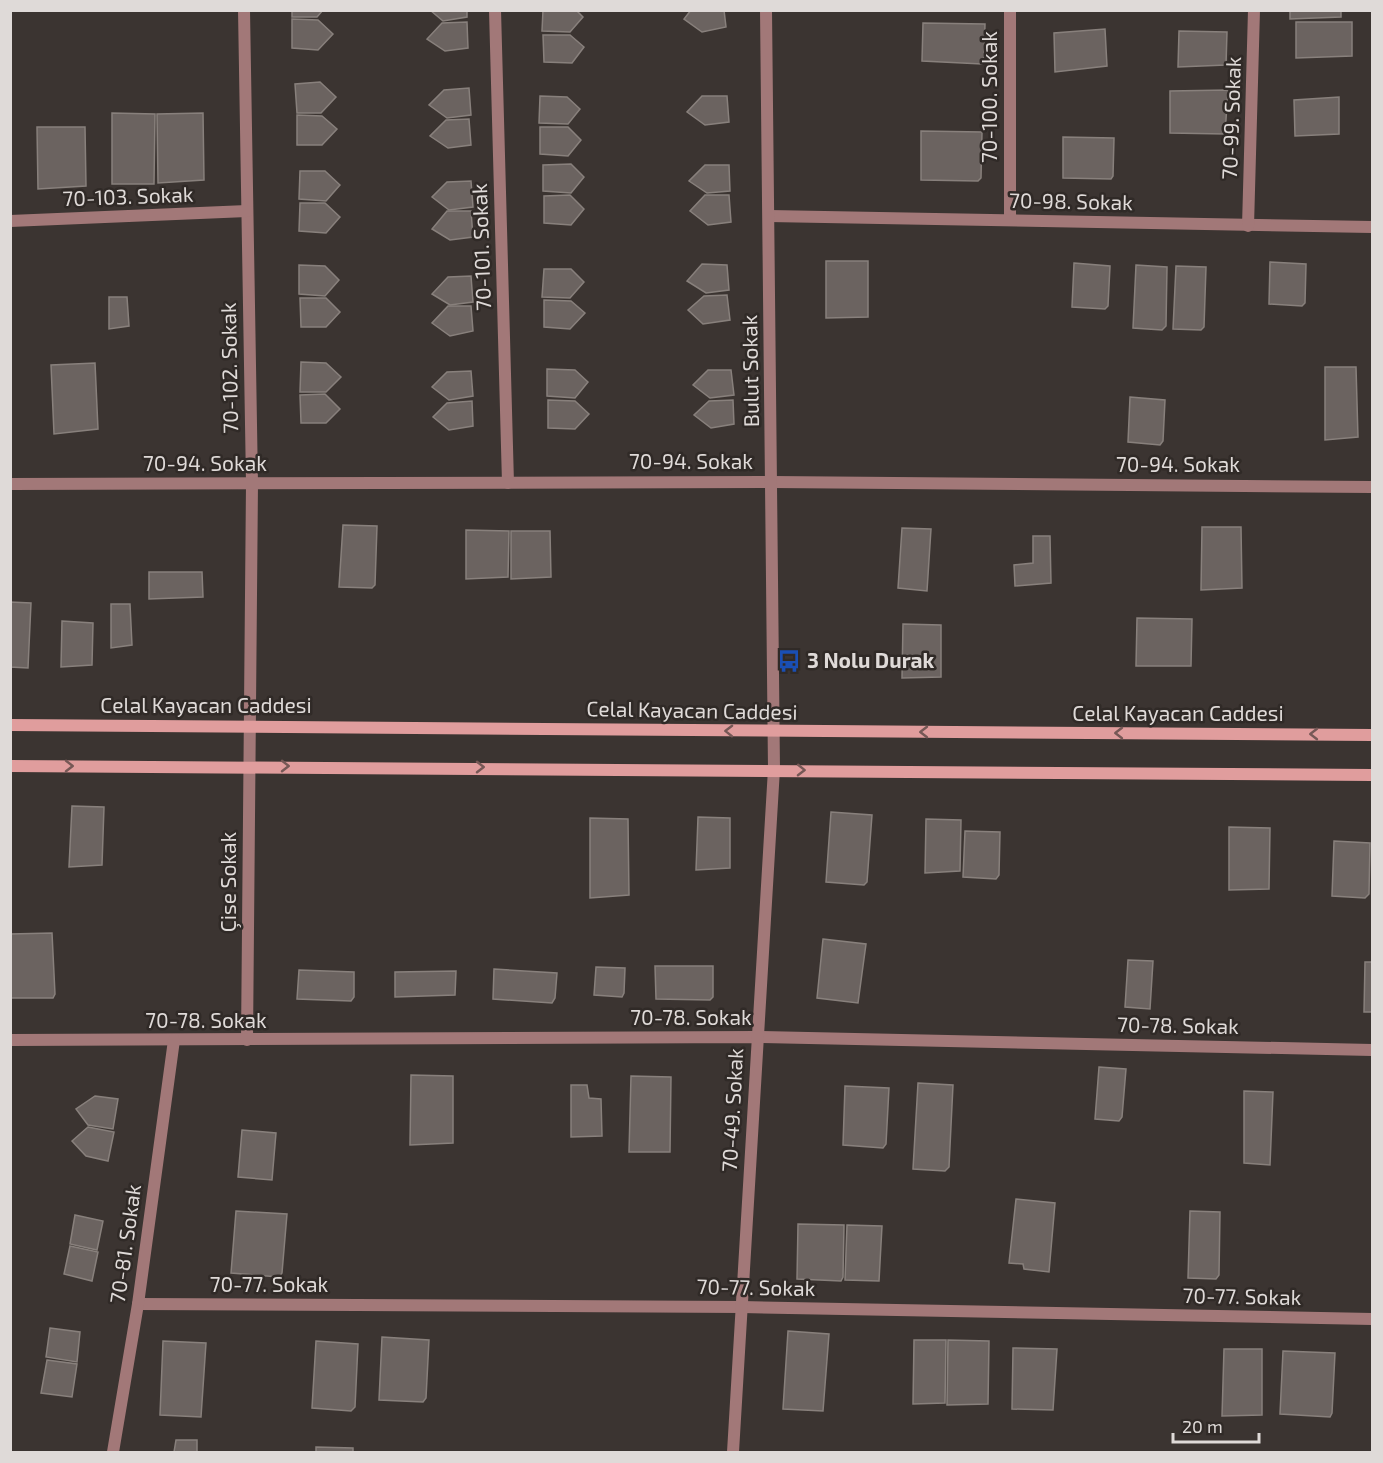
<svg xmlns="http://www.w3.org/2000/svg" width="1383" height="1463" font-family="'Exo 2',sans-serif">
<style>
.building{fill:#6b6360;stroke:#88807c;stroke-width:1.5}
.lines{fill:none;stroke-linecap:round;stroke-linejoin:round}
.street{stroke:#a27878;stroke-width:12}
.secondary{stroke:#e09d9d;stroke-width:12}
.oneway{stroke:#765856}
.labels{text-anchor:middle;stroke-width:5;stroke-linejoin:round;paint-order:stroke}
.street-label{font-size:21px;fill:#dfdad8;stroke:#302a27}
.poi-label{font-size:21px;font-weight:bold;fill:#dfdad8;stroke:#302a27;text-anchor:start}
</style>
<rect width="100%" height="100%" fill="#3b3431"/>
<g class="building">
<path d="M292,10H323L317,17H292Z"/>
<path d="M430,10H467V17L443,21Z"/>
<path d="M543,10H576L583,17L570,32L542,31Z"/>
<path d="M691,10H724L726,27L702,32L684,19Z"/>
<path d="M1290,10H1341V17L1290,19Z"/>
<path d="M292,19L318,20L333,34L318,50L292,48Z"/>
<path d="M467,22L468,48L445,51L427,39L442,23Z"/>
<path d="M1296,22H1352V56L1296,58Z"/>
<path d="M923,23L985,24L984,60L982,64L922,61Z"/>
<path d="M1105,29L1107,66L1055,72L1054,33Z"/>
<path d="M1179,31L1227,32L1226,65L1178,67Z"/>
<path d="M543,35H570L584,47L572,63L544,62Z"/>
<path d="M320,82L336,97L321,113H297L295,84Z"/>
<path d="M469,88L471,115L447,118L429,105L444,90Z"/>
<path d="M1228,90L1225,134L1170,133V91Z"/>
<path d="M540,96L567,97L580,109L568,124L539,123Z"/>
<path d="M702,96H727L729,122L705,125L687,112Z"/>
<path d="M1339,97V134L1295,136L1294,100Z"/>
<path d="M112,113L155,114L154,184H112Z"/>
<path d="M203,113L204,180L158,183L157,114Z"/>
<path d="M297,115L322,116L337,129L322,145H297Z"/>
<path d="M469,119L471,145L448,148L430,136L446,120Z"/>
<path d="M37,127H85L86,186L38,189Z"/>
<path d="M540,127H568L581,140L568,156L540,154Z"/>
<path d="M921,131L982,132L981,178L978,181L921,180Z"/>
<path d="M1063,137L1114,138L1113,176L1111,179L1063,178Z"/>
<path d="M571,164L584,177L571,193L543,191V165Z"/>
<path d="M705,165H729L730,191L707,193L689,181Z"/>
<path d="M300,171H325L340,185L326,201L299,199Z"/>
<path d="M471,181L473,207L449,210L432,197L447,182Z"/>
<path d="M570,195L584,209L571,225L544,223V196Z"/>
<path d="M705,195H729L731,222L708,225L690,211Z"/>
<path d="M300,203H325L340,217L326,233L299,231Z"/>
<path d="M447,211H471L473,237L450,240L432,229Z"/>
<path d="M826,261H868V317L826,318Z"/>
<path d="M1270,262L1306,264L1305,303L1302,306L1269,304Z"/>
<path d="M1074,263L1110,266L1108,306L1105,309L1072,307Z"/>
<path d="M702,264L727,265L729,290L706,293L687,281Z"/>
<path d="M299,265L325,266L339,280L325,296L299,294Z"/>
<path d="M1136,265L1167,267L1166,326L1162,330L1133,328Z"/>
<path d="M1176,266L1206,267L1204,327L1201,330L1173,329Z"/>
<path d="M544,269H571L584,282L570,298L542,297Z"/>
<path d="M471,276L473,302L450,305L432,294L448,277Z"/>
<path d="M727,295L730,320L703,324L688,310L704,296Z"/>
<path d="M109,297H127L129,326L109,329Z"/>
<path d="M300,298H326L340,312L326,327H301Z"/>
<path d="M544,300L571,301L585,313L570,329L544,327Z"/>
<path d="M448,306H471L473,331L450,336L432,323Z"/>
<path d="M301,362L326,363L341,377L326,392H300Z"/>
<path d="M95,363L98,429L54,434L51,365Z"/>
<path d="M1325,367H1356L1358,437L1325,440Z"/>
<path d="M547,369L575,370L588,382L575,398L547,396Z"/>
<path d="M708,370H731L734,395L710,398L693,385Z"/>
<path d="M471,371L473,396L449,400L432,387L447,372Z"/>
<path d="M325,394L340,409L326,423H301L300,395Z"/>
<path d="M1130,397L1165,400L1163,441L1160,445L1128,442Z"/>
<path d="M548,400L575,401L589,414L575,429L548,428Z"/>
<path d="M733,400L734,424L711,428L694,415L709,401Z"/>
<path d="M472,401L473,426L449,430L433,417L447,403Z"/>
<path d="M343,525L377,526L375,585L372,588L339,587Z"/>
<path d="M1202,527H1241L1242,588L1201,590Z"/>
<path d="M902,528L931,529L927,591L898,588Z"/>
<path d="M466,530L509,531L508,577L466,579Z"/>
<path d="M511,531H550L551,577L511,579Z"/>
<path d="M1033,536H1050L1051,583L1015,586L1014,565L1033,563Z"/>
<path d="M149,572H202L203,597L149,599Z"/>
<path d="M10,602L31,603L28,668L10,667Z"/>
<path d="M111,604H130L132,645L111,648Z"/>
<path d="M1137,618L1192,619L1191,666H1136Z"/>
<path d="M62,621L93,623L92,665L61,667Z"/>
<path d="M903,624L941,625V677L902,678Z"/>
<path d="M72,806L104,807L102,865L69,867Z"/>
<path d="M831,812L872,815L867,882L864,885L826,882Z"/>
<path d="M698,817L730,818V868L696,870Z"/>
<path d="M590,818L628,819L629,895L590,898Z"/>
<path d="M926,819L961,820L960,871L925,873Z"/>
<path d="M1229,827L1270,828L1269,889L1229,890Z"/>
<path d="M965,831L1000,832L999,875L996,879L963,877Z"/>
<path d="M1334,841L1370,843L1369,894L1365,898L1332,896Z"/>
<path d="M52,933L55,994L53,998H10V934Z"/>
<path d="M823,939L866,944L858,1003L817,998Z"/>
<path d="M1128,960L1153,961L1150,1009L1125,1007Z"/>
<path d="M1365,962H1372V1012H1364Z"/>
<path d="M655,966H713V997L710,1000L656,999Z"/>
<path d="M596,967L625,968L624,993L622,997L594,995Z"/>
<path d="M494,969L557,973L555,998L552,1003L493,999Z"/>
<path d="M299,970L354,972V997L351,1001L297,999Z"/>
<path d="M456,971L455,995L395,997V972Z"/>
<path d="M1099,1067L1126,1069L1122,1117L1119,1121L1095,1119Z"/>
<path d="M411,1075L453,1076V1143L410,1145Z"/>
<path d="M631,1076L671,1077L670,1152H629Z"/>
<path d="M918,1083L953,1085L949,1167L945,1171L913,1169Z"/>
<path d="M571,1085H587L589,1098L601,1099L602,1136L571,1137Z"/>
<path d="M845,1086L889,1088L886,1144L883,1148L843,1145Z"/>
<path d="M1244,1091L1273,1092L1270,1165L1244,1163Z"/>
<path d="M95,1096L118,1099L113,1129L88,1125L76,1109Z"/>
<path d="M88,1127L114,1132L108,1161L86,1156L72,1141Z"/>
<path d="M242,1130L276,1133L272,1180L238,1177Z"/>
<path d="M1016,1199L1055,1203L1049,1272L1024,1269L1023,1264L1009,1263Z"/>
<path d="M236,1211L287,1214L282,1273L279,1277L231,1273Z"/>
<path d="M1190,1211L1220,1212L1219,1275L1216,1279L1188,1278Z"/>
<path d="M75,1215L103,1221L97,1250L70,1244Z"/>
<path d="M798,1224L844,1225L843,1277L841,1281L797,1279Z"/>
<path d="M847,1225L882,1226L879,1281L845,1280Z"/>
<path d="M70,1246L98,1252L92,1281L64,1274Z"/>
<path d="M50,1328L80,1332L77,1362L46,1357Z"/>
<path d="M788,1331L829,1334L823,1411L783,1409Z"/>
<path d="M382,1337L429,1340L426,1398L423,1402L379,1400Z"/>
<path d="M914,1340H946L945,1403L913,1404Z"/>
<path d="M948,1340L989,1341L988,1404L947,1405Z"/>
<path d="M163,1341L206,1343L201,1417L160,1415Z"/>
<path d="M316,1341L358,1344L355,1407L351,1411L312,1408Z"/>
<path d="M1013,1348L1057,1349L1053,1410L1012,1409Z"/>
<path d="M1224,1349H1262V1415L1222,1416Z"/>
<path d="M1283,1351L1335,1353L1332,1413L1330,1417L1280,1414Z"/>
<path d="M47,1360L77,1364L72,1397L41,1393Z"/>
<path d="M176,1440H197V1452H174Z"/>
<path d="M316,1447L353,1448V1452H316Z"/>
</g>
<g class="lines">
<g class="street">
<path d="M244,10L252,483L247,1040"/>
<path d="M495,10L508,483"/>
<path d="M1010,10V220"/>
<path d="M769,216L1372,227"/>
<path d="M10,221L247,211"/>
<path d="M1248,226L1254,10"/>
<path d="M10,484L772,482L1372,487"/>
<path d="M10,1040L757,1037L1372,1050"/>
<path d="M138,1304L742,1307L1372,1319"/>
<path d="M113,1452L138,1304L174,1040"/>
<path d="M733,1452L774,769L766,10"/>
</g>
<g class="secondary">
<path d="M10,725L1372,735"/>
<path d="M10,766L1372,775"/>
</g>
</g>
<defs><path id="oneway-chevron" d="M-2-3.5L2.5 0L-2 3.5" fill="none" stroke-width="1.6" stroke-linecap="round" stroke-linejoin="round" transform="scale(1.5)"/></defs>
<g class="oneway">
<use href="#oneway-chevron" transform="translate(729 731) rotate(-179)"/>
<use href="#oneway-chevron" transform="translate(924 732) rotate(-180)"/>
<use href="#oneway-chevron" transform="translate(1119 733) rotate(-180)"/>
<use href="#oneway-chevron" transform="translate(1314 734) rotate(-180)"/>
<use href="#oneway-chevron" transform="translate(69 766)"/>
<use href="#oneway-chevron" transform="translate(285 766)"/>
<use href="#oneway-chevron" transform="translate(480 767)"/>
<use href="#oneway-chevron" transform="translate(801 770) rotate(1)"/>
</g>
<defs>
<g id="bus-bare" transform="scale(1.8)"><path d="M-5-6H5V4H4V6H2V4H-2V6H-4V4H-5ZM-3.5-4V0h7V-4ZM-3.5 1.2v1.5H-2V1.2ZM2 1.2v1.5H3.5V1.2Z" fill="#1a4fb4" stroke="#302a27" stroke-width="2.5" paint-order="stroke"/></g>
</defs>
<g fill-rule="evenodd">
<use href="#bus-bare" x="789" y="661"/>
</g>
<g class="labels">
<g class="street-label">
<text transform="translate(990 97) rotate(-90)" y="7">70-100. Sokak</text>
<text transform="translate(1232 118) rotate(-88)" y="7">70-99. Sokak</text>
<text transform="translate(128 197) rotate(-2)" y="7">70-103. Sokak</text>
<text transform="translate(1071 202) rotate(1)" y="7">70-98. Sokak</text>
<text transform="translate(482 247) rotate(-92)" y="7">70-101. Sokak</text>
<text transform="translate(230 368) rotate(-91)" y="7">70-102. Sokak</text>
<text transform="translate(751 371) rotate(-91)" y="7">Bulut Sokak</text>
<text x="691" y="469">70-94. Sokak</text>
<text x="205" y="471">70-94. Sokak</text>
<text x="1178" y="472">70-94. Sokak</text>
<text x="206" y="713">Celal Kayacan Caddesi</text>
<text transform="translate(692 711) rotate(1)" y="7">Celal Kayacan Caddesi</text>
<text x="1178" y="721">Celal Kayacan Caddesi</text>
<text transform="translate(229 882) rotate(-90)" y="7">Çise Sokak</text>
<text x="691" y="1025">70-78. Sokak</text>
<text x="206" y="1028">70-78. Sokak</text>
<text transform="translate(1178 1026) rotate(1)" y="7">70-78. Sokak</text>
<text transform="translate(733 1110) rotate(-87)" y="7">70-49. Sokak</text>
<text transform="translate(126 1244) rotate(-82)" y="7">70-81. Sokak</text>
<text x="269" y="1292">70-77. Sokak</text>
<text transform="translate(756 1288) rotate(1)" y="7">70-77. Sokak</text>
<text transform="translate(1242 1297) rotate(1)" y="7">70-77. Sokak</text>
</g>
<g class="poi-label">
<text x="807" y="668">3 Nolu Durak</text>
</g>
</g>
<rect width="1383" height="1463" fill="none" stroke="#dfdad8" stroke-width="24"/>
<path d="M1173 1433v9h86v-9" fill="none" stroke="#dfdad8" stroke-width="3"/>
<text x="1182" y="1433" font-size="18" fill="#dfdad8" stroke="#302a27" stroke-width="4.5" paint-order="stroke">20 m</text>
</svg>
